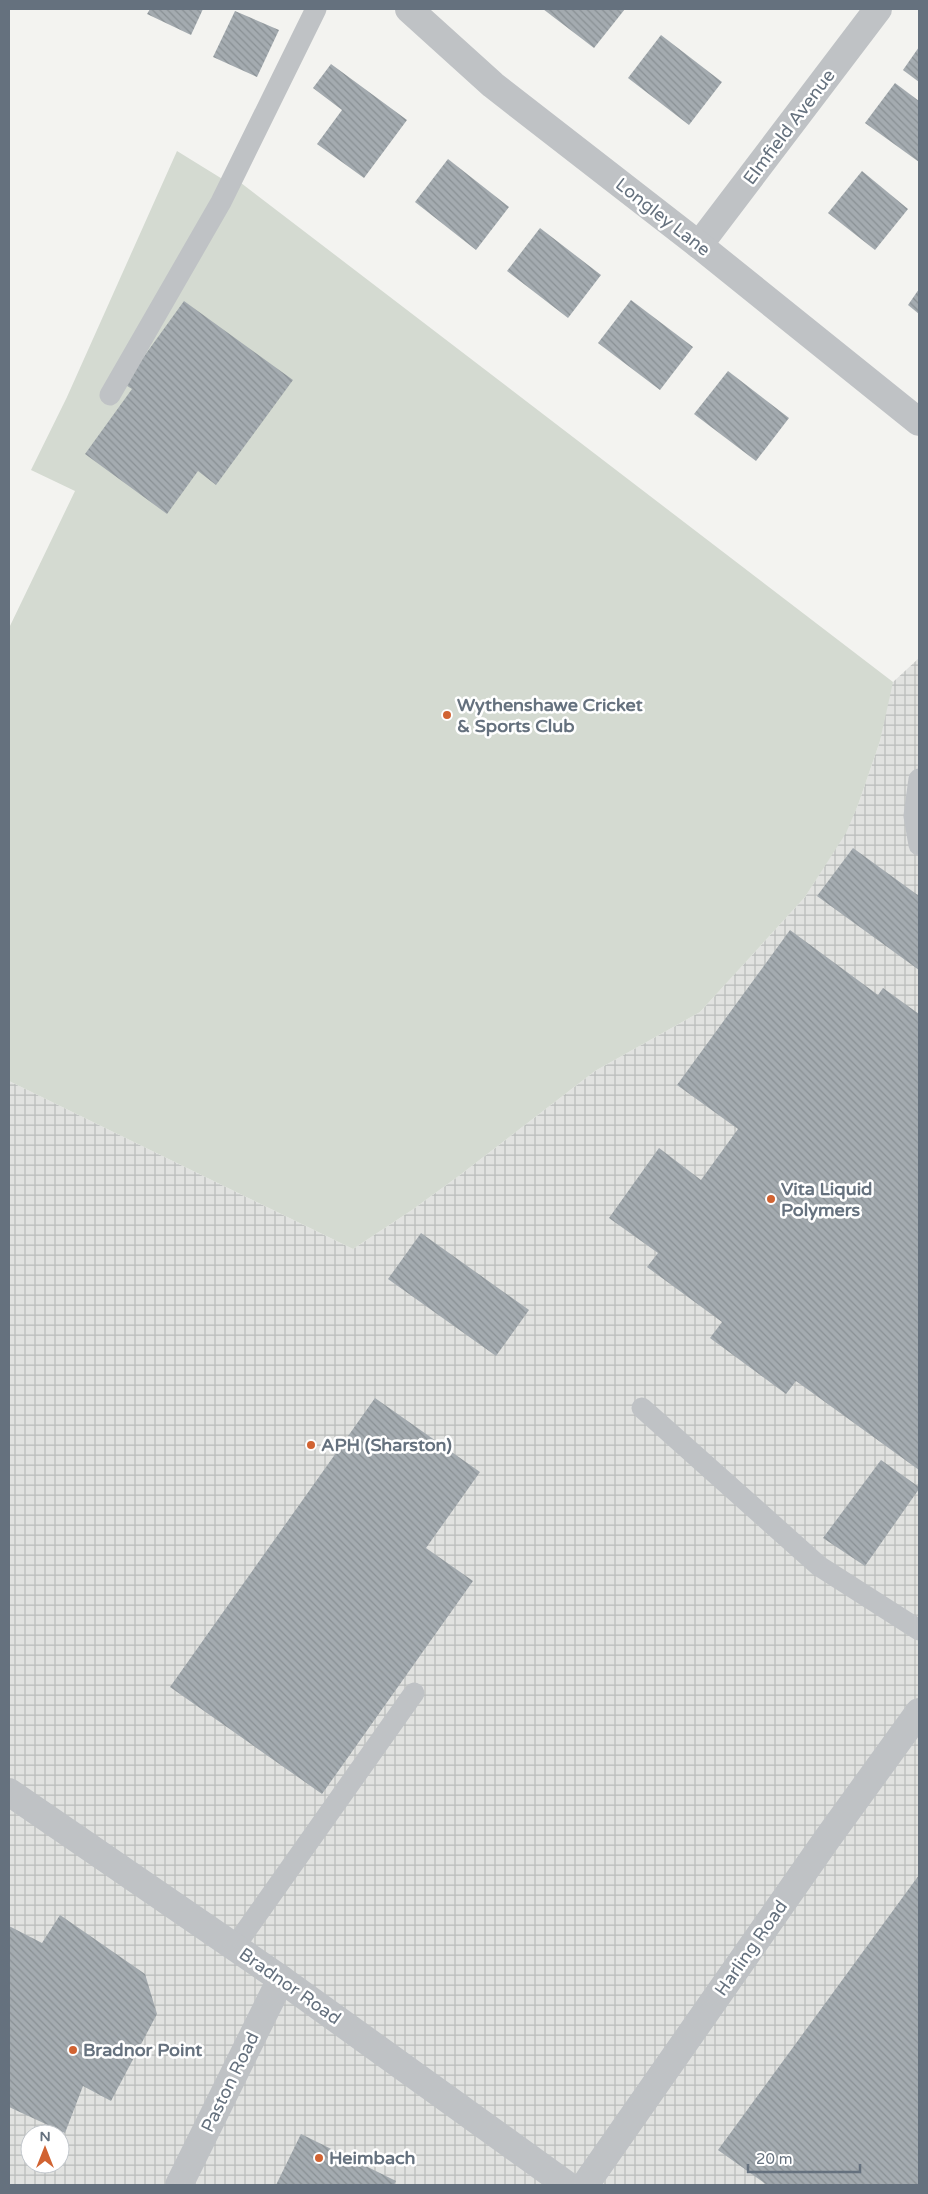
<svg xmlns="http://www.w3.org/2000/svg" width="928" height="2194" font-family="'Varela Round',sans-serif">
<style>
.industrial{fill:url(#industrial-grid);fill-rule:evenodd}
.grass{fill:#d4dad1}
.building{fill:url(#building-back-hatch)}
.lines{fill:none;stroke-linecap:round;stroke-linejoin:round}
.service{stroke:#bfc2c5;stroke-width:21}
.minor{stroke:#bfc2c5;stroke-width:28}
.tertiary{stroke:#bfc2c5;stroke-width:28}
.poi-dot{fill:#d16332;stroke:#fff;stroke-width:2}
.labels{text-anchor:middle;stroke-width:5;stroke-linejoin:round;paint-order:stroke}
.street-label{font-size:18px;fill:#65717e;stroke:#fff}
.poi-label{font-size:18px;font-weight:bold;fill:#65717e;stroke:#fff;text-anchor:start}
</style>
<defs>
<pattern id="industrial-grid" width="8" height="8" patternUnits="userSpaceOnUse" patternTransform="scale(1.25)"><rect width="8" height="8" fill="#e1e2e0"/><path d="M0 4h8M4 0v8" fill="none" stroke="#babcbb"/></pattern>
<pattern id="building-back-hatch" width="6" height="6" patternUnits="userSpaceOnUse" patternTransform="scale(1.25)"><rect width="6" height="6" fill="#a4abb0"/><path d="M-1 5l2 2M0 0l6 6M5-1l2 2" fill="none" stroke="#899094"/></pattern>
</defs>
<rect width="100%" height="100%" fill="#f3f3f0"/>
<path class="industrial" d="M919,658V2185H9V1081L353,1249L412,1210L460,1175L595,1071L700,1012L805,897L845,833L858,805L880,741L890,689L893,682ZM30,2134H60V2164H30Z"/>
<path class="grass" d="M177,151L224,180L228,173L893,682L880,741L858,805L846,833L805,897L700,1012L595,1071L460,1175L412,1210L353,1249L9,1081V628L75,491L31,470L67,397Z"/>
<g class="building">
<path d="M150,9H203L191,35L147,14Z"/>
<path d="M543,9H625L594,48Z"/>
<path d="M235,11L279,30L257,77L213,57Z"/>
<path d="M661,35L722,82L689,125L628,78Z"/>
<path d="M919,47V82L903,70Z"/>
<path d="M331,64L407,120L364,178L317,144L342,110L313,88Z"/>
<path d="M895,83L919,101V162L865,123Z"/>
<path d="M448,159L509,207L476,250L415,202Z"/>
<path d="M862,171L908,209L875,250L828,213Z"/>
<path d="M540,228L601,275L568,318L507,271Z"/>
<path d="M919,289V314L908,305Z"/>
<path d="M631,300L693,347L660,390L598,343Z"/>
<path d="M184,301L293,380L216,485L198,471L167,514L85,454L132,389L124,384Z"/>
<path d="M728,371L789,418L756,461L694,414Z"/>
<path d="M853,848L919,896V970L817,896Z"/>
<path d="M790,930L878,995L883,988L919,1014V1470L796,1381L786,1394L710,1338L722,1322L647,1267L658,1253L609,1218L659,1148L701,1180L738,1129L677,1085Z"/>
<path d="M421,1233L529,1310L496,1356L388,1279Z"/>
<path d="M375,1398L480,1472L426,1548L473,1581L322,1794L170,1687Z"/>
<path d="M881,1460L919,1487V1489L865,1566L823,1538Z"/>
<path d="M919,1875V2185H767L718,2150Z"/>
<path d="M60,1915L145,1974L157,2014L111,2101L83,2086L65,2133L9,2107V1926L42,1943Z"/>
<path d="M301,2134L396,2181L394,2185H276Z"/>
</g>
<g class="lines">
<g class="service">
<path d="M110,395L221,202L316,9"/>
<path d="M919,779L914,816L919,845"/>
<path d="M642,1408L819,1566L919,1630"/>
<path d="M235,1946L414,1693"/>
</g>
<g class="minor">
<path d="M699,245L878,9"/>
<path d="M9,1792L281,1979L567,2185"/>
<path d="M179,2185L281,1979"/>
<path d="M585,2185L827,1839L919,1712"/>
</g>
<path class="tertiary" d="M409,9L493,85L699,245L919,422"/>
</g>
<g class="poi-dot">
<circle cx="447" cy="715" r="5"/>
<circle cx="771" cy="1199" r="5"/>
<circle cx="311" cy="1445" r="5"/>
<circle cx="73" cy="2050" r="5"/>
<circle cx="319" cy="2158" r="5"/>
</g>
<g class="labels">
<g class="street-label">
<text transform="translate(789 127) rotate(-53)" y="6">Elmfield Avenue</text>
<text transform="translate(663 217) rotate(38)" y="6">Longley Lane</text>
<text transform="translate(751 1948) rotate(-55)" y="6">Harling Road</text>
<text transform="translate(290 1986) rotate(35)" y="6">Bradnor Road</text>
<text transform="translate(230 2082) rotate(-64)" y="6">Paston Road</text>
</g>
<g class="poi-label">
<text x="457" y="711">Wythenshawe Cricket<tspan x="457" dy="21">&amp; Sports Club</tspan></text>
<text x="781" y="1195">Vita Liquid<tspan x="781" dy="21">Polymers</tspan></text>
<text x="321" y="1451">APH (Sharston)</text>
<text x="83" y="2056">Bradnor Point</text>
<text x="329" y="2164">Heimbach</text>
</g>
</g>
<rect width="928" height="2194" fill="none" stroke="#65717e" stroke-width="20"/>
<g transform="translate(45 2149)"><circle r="24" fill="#ffffff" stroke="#c1c6cb"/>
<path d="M0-4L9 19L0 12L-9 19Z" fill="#d16332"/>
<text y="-8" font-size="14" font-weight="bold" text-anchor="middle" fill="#65717e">N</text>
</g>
<path d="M748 2164v8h112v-8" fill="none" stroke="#65717e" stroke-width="2.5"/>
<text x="756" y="2164" font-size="15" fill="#65717e" stroke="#ffffff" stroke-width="4" paint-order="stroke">20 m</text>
</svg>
